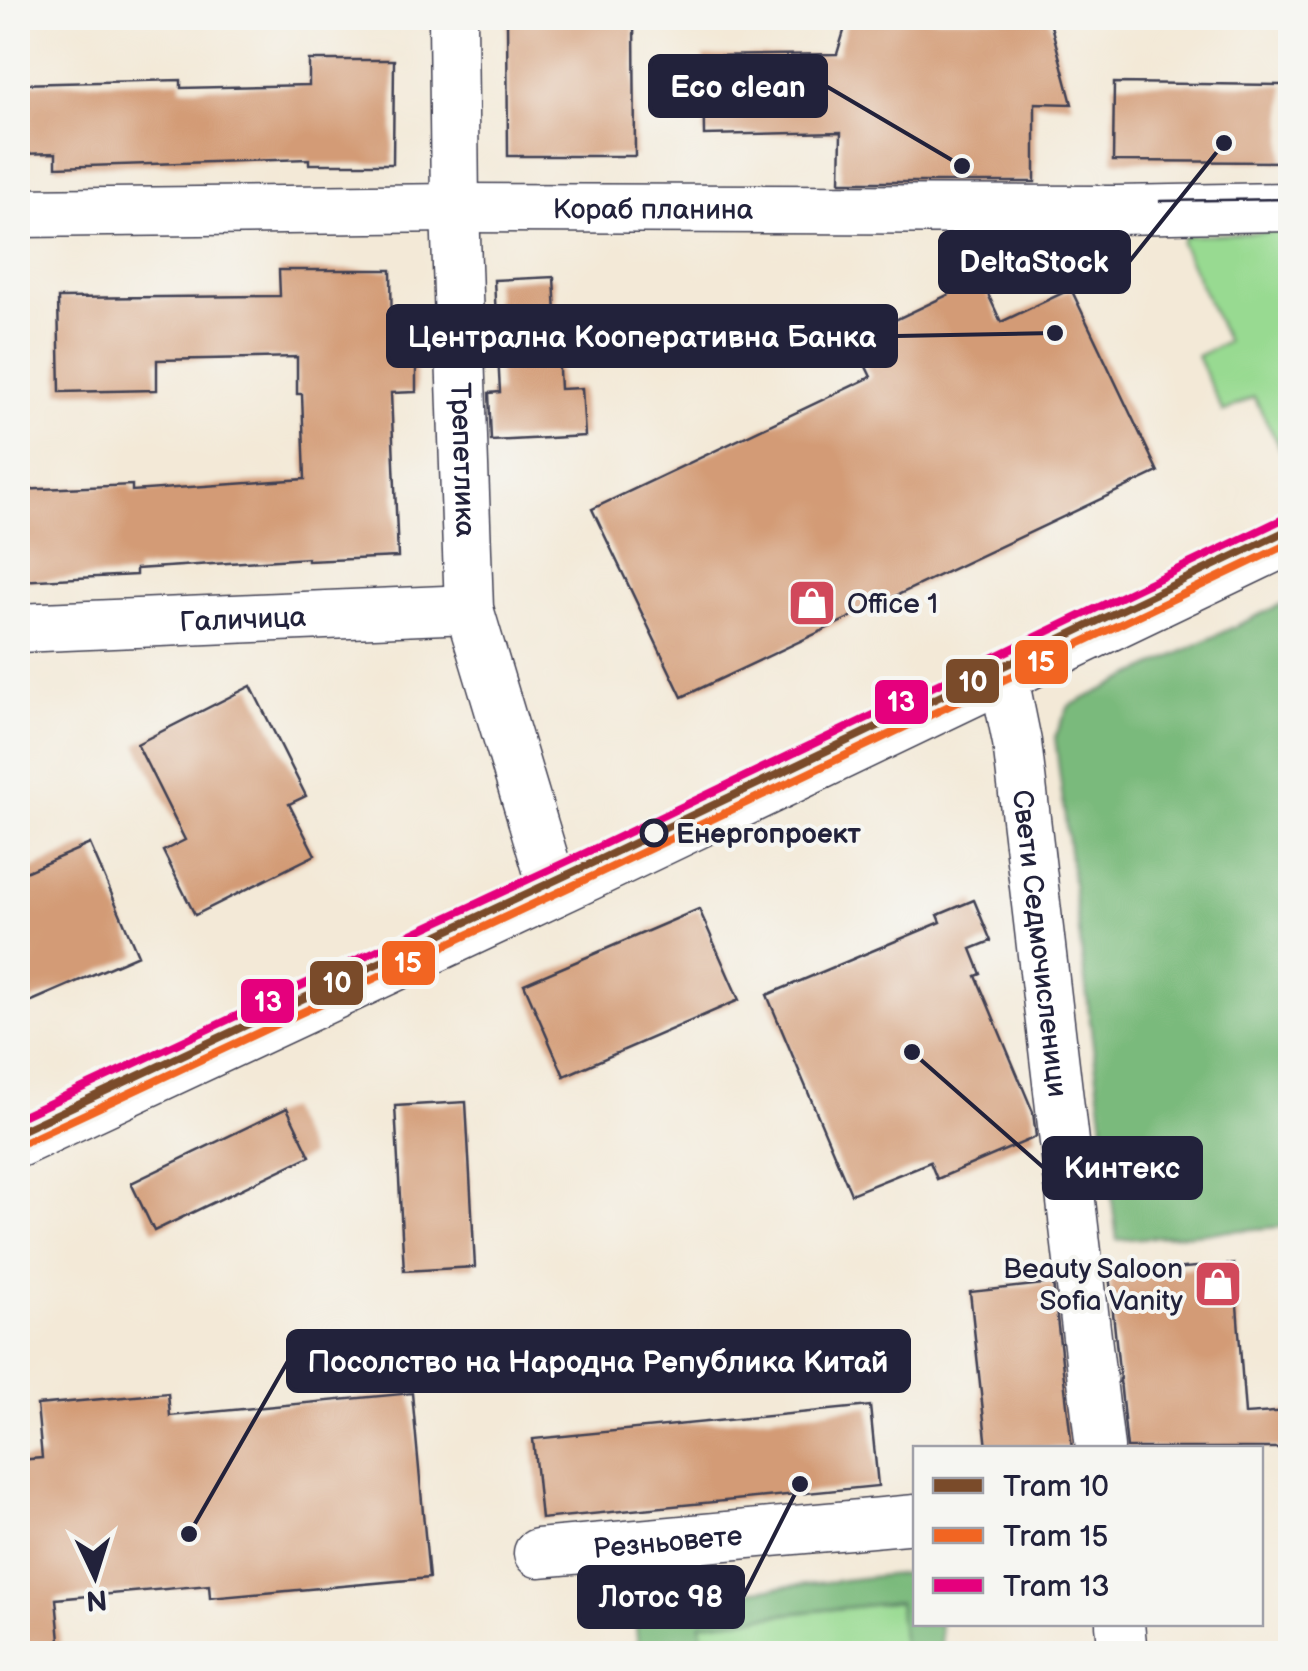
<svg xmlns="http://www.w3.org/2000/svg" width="1308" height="1671" font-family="'Balsamiq Sans',sans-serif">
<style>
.green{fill:#98da91;stroke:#5d7e66;stroke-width:2.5}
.forest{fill:#7aba7b;stroke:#4e6e5b;stroke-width:2.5}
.building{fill:#d39b76}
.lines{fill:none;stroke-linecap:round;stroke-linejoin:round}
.minor-casing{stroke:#414052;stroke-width:51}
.minor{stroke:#fff;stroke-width:48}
.tram{stroke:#22223b;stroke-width:2.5}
.tram-1-casing{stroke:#f6f6f2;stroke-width:15}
.tram-2-casing{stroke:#f6f6f2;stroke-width:15}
.tram-3-casing{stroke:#f6f6f2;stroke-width:15}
.tram-1{stroke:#7a4b2a;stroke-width:8}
.tram-2{stroke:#f26522;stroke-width:8}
.tram-3{stroke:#e5007d;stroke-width:8}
.stop-dot{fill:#f6f6f2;stroke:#22223b;stroke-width:5}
.labels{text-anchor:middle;stroke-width:8;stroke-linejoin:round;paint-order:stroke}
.street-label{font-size:28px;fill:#22223b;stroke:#f6f6f2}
.poi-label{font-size:28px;fill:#22223b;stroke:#f6f6f2;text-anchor:start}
.stop-label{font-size:28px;font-weight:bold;fill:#22223b;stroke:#f6f6f2;text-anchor:start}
.leader{fill:none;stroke:#22223b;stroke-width:4}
.callout-dot{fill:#22223b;stroke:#f6f6f2;stroke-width:4}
.callout{fill:#22223b;stroke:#22223b;stroke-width:4}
.callout-label{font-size:30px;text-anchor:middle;font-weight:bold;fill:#fff}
.line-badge{stroke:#f6f6f2;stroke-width:4}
.badge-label{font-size:28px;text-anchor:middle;font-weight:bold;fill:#fff}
</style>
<rect width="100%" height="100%" fill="#f6f6f2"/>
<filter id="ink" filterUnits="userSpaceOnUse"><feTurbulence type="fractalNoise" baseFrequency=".01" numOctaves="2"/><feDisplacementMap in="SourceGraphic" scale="20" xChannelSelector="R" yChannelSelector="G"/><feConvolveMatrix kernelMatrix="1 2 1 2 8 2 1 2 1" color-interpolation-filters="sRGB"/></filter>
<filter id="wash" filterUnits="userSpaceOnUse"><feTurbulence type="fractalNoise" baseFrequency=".0048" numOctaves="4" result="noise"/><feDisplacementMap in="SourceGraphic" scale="40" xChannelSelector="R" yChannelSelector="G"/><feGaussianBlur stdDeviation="2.25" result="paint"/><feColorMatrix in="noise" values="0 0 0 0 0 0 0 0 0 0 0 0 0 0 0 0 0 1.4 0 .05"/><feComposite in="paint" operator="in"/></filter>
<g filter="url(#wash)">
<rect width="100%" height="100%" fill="#f3e9d7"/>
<g class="green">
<path d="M1290,231V453L1282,452L1254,397L1223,412L1197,356L1227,342L1181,243L1184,236Z"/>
<path d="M899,1602L904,1653H704L701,1623Z"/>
</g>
<g class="forest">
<path d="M1290,600V1226L1117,1240L1055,737L1069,706Z"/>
<path d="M915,1572L916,1624H940L942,1653H904L898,1602L701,1623L704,1653H639L633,1604Z"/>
</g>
<g id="blocks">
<g class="building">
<path d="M507,18H634L635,156H508Z"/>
<path d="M848,18H1049L1072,104L1035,103V182H840L841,132L704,135L703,56L837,54Z"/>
<path d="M309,60H394L393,164H309V159L56,167V153L18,154V84L181,80V88L309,85Z"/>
<path d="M1114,83L1284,85L1283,162L1113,161Z"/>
<path d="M279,270H391L392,341H416V392L391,393L398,557L308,561V558L136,569V575L18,581V490L132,485V491L305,479L302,394H297V357L157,360V390L60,392L58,298L280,296Z"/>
<path d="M554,277L560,389L582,388L585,436L491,441L489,393L500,392L494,280Z"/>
<path d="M981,279L1001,322L1071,289L1158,472L682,697L592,509L871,377L853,340Z"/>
<path d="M251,686L306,796L289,804L315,855L195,915L163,851L185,840L137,744Z"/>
<path d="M90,844L138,955L18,1007V875Z"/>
<path d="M974,900L991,941L971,949L981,974L976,976L1033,1112L1036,1137L937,1179L930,1162L851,1194L767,995L941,922L938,915Z"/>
<path d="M699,909L739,1000L564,1076L524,984Z"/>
<path d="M466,1102L475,1267L404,1271L395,1106Z"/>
<path d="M287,1108L310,1156L154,1231L131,1183Z"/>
<path d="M1234,1264L1245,1414L1290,1411V1448H1127L1109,1274Z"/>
<path d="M1053,1283L1072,1448H987L970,1292Z"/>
<path d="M168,1393L170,1416L412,1393L429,1578L210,1598L209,1585L56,1599L61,1651L18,1654V1460L42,1458L37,1405Z"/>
<path d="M870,1406L878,1486L541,1519L533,1439Z"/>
</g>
</g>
</g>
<g filter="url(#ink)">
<use href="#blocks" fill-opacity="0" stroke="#414052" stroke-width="2.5"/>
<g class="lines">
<g class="minor-casing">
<g id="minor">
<path id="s1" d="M453,18L455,208L469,609L554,892"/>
<path id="s2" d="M18,213L455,208L1116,210L1290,207"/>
<path id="s3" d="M18,628L469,609"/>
<path id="s4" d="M1004,678L1017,742L1100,1448"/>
<path d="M18,1143L589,876L1290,540"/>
<path id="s5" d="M538,1553L916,1519"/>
<path d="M1120,1624L1123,1654"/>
</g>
</g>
<use href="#minor" class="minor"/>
<path class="tram" d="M1160,201L1290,199"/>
<g class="tram-1-casing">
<path id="tram-1" d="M18,1132L588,865L1290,529"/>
</g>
<g class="tram-2-casing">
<path id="tram-2" d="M23,1143L593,876L1290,543"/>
</g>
<g class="tram-3-casing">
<path id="tram-3" d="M18,1118L583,854L1285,518"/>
</g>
<use href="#tram-1" class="tram-1"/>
<use href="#tram-2" class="tram-2"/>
<use href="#tram-3" class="tram-3"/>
</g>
</g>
<defs>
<g id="shop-square" transform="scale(2.5)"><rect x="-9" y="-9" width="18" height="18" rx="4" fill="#d1495b" stroke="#f6f6f2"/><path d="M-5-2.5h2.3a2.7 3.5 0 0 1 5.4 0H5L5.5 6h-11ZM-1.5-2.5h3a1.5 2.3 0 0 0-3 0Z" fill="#fff"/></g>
</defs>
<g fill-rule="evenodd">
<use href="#shop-square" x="812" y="603"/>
<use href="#shop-square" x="1218" y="1284"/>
</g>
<circle class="stop-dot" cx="654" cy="833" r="12"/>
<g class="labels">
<g class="street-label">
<text dy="10" stroke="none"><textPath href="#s2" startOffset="635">Кораб планина</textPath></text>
<text dy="10" stroke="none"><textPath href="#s1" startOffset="442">Трепетлика</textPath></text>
<text dy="10" stroke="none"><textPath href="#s3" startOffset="225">Галичица</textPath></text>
<text dy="10" stroke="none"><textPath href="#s4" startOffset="268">Свети Седмочисленици</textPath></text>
<text dy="10" stroke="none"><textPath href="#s5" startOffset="130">Резньовете</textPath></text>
</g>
<g class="poi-label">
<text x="847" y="613">Office 1</text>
<text x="1183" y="1278" text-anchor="end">Beauty Saloon<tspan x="1183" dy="32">Sofia Vanity</tspan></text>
</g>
<g class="stop-label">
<text x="676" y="843">Енергопроект</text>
</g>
</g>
<path class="leader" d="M962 166L826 86M1224 143L1129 262M1055 333L896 336M912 1052L1044 1168M189 1534L288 1361M800 1484L743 1597"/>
<g class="callout-dot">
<circle cx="962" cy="166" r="10"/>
<circle cx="1224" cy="143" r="10"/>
<circle cx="1055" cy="333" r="10"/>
<circle cx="912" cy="1052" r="10"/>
<circle cx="189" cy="1534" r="10"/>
<circle cx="800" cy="1484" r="10"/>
</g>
<g class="callout">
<rect x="650" y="56" width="176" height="60" rx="10"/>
<rect x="940" y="232" width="189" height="60" rx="10"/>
<rect x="388" y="306" width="508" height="60" rx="10"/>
<rect x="1044" y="1138" width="157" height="60" rx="10"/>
<rect x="288" y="1331" width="621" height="60" rx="10"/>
<rect x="579" y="1567" width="164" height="60" rx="10"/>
</g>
<g class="callout-label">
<text x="738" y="97">Eco clean</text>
<text x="1034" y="272">DeltaStock</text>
<text x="642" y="347">Централна Кооперативна Банка</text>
<text x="1122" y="1178">Кинтекс</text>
<text x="598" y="1372">Посолство на Народна Република Китай</text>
<text x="661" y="1607">Лотос 98</text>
</g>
<g class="line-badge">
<rect x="1013" y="638" width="57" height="48" rx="10" fill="#f26522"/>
<rect x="944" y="657" width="57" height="48" rx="10" fill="#7a4b2a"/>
<rect x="873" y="678" width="57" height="48" rx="10" fill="#e5007d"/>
<rect x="380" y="939" width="57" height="48" rx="10" fill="#f26522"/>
<rect x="308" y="959" width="57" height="48" rx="10" fill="#7a4b2a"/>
<rect x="239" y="977" width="57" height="48" rx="10" fill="#e5007d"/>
</g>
<g class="badge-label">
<text x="1041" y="671">15</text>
<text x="973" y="691">10</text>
<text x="901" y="711">13</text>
<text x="408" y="972">15</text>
<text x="337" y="992">10</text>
<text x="268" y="1011">13</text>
</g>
<rect width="1308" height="1671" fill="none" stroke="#f6f6f2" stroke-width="60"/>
<rect x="913" y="1446" width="350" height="180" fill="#f6f6f2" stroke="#a1a1a9" stroke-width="2.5"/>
<rect x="933" y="1478" width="50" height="15" fill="#7a4b2a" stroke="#a1a1a9" stroke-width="2.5"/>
<text x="1003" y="1496" font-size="30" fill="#22223b">Tram 10</text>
<rect x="933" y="1528" width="50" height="15" fill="#f26522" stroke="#a1a1a9" stroke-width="2.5"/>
<text x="1003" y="1546" font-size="30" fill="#22223b">Tram 15</text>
<rect x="933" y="1578" width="50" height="15" fill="#e5007d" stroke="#a1a1a9" stroke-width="2.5"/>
<text x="1003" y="1596" font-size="30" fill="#22223b">Tram 13</text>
<g transform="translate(95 1576) rotate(176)" stroke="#f6f6f2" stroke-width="8" paint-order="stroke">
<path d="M0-8L18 38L0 25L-18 38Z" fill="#22223b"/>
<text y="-15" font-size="28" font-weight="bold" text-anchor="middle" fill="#22223b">N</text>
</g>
</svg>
